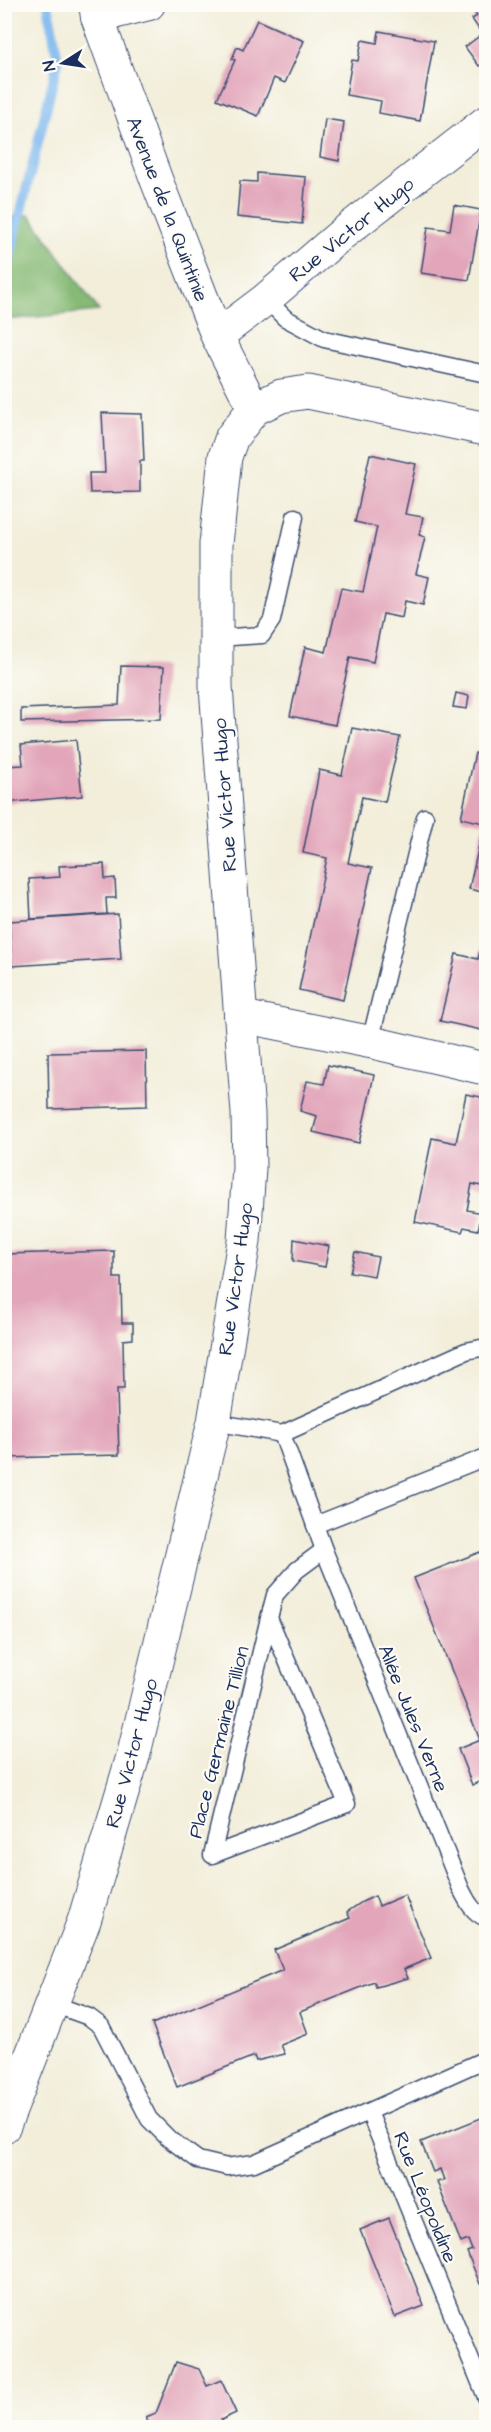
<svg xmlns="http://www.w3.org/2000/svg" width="491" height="2432" font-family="'Architects Daughter',sans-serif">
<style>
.forest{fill:#86ba75;stroke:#50746a;stroke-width:1.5}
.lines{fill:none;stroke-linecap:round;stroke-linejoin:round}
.stream{stroke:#7cb7ee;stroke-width:10}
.building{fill:#e2a5ba}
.lane-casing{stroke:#3b4c71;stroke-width:19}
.street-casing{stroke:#3b4c71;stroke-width:34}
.secondary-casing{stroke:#3b4c71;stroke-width:35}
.lane{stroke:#fff;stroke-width:16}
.street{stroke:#fff;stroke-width:32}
.secondary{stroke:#fff;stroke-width:33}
.labels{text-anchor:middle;stroke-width:4.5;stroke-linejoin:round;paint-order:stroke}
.street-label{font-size:20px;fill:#1b2f5e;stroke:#fdfcf7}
</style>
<rect width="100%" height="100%" fill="#fdfcf7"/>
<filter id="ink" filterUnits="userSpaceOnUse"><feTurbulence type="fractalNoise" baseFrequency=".0167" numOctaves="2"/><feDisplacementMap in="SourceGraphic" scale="12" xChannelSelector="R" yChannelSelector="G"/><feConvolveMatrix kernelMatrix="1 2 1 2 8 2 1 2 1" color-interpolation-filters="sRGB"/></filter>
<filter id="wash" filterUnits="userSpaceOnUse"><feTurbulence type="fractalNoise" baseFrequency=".008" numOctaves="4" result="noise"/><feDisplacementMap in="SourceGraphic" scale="24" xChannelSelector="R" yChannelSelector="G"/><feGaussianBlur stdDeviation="1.35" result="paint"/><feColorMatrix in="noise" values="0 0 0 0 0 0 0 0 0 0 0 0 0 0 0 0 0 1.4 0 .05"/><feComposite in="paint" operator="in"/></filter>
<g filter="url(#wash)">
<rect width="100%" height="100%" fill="#f2eeda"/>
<path class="forest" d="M30,215L99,311L5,320V218Z"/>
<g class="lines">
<path class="stream" d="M4,280L58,61L48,4"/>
</g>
<g id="blocks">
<g class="building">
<path d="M468,4H486V61L479,66L465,47L482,34L472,19L477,16Z"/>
<path d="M257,20L304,41L285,83L274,78L258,116L217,99L235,60L232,59L237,47L243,50Z"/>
<path d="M379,31L434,41L420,121L379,113L381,101L346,95L352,60L358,61L362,40L377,43Z"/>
<path d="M325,119L344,122L339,161L320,157Z"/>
<path d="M257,173L306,177L302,224L237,217L240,181L257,182Z"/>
<path d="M454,205L481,210L469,280L421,273L428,227L450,230Z"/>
<path d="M102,413L142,414L144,461H140V492L90,493L89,473H105Z"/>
<path d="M370,454L416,464L405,514L423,517L419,535L425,537L416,574L429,577L423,605L405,601L402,618L383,614L373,662L350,657L335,725L290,716L305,647L326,652L341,588L363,592L377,527L355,522Z"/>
<path d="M121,666L164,667L161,719L21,722V709L119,705Z"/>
<path d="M456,693L469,696L467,709L453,707Z"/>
<path d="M352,728L400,737L385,802L362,797L348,863L372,868L343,1000L299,990L327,858L303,853L316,788L319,770L342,775Z"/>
<path d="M76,740L82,796L4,803V766L23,765L21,745Z"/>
<path d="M475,753L486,755V893L469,889L484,823L461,818Z"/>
<path d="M104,864L105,879L115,878L116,898H106L107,914L31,919L29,879L60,877L59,866Z"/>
<path d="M118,914L121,959L12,966L9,921Z"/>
<path d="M486,927V1031L440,1021L456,954L478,959Z"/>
<path d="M146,1051L147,1106L49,1109L48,1053Z"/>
<path d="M328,1065L374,1075L359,1143L313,1132L317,1116L300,1111L307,1081L324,1084Z"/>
<path d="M466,1094L486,1098V1187L472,1184L467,1210L482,1213L478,1230L464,1227L462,1232L415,1222L432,1138L456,1143Z"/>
<path d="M294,1239L329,1246L325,1267L293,1261Z"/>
<path d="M114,1251V1278H121L122,1323H133V1339L123,1340L124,1389H117L119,1455L4,1458V1254Z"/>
<path d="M355,1252L378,1257L374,1276L350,1272Z"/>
<path d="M480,1552L486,1567V1779L472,1785L458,1749L480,1740L414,1578Z"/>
<path d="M405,1895L431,1958L404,1969L408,1978L376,1987L374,1982L300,2012L308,2034L281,2045L285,2054L256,2061L254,2056L177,2087L152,2024L283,1970L274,1950L350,1918L347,1912L362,1902L375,1896L379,1906Z"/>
<path d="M486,2116V2281L480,2284L467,2252L472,2250L468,2240L461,2243L437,2182L444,2180L440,2169L433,2172L421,2142Z"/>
<path d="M389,2218L424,2306L395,2317L360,2230Z"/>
<path d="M176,2362L199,2369L207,2386L221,2380L236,2413L221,2420L224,2428H150L146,2417L156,2413Z"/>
</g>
</g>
</g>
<g filter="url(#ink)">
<use href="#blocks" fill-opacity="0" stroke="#3b4c71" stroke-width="1.5"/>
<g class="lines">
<g class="lane-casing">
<g id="lane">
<path d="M266,299L285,318L324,339L486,374"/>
<path d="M216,638L262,635L272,620L295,517"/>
<path d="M370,1042L425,817"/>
<path d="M214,1422L282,1434"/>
<path d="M282,1434L324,1550L461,1889C467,1901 473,1913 486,1918"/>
<path d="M282,1434L466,1351L486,1347"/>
<path d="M315,1525L486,1457"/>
<path d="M269,1618L347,1804L212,1855L269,1618L275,1595L297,1570L324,1550"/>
<path d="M53,2004L89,2017L101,2026L149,2119L168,2138L198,2160L227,2167L254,2163L486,2059"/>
<path d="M369,2112L486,2397"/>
</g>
</g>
<g class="street-casing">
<g id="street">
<path d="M95,4L97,17L156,179L217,336L254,409"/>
<path d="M97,17L149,4"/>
<path d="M217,336L266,299L342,234L486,122"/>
<path d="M240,1016L370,1042L486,1069"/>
</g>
</g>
<g class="secondary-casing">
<path id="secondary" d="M4,2126L84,1921L134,1753L214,1422L244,1241L249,1168L248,1113L216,687V544L225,457L232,437L254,409L281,396L308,392L486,429"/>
</g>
<use href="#lane" class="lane"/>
<use href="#street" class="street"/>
<use href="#secondary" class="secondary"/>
</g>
</g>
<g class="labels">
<g class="street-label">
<text transform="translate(168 209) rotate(69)" y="7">Avenue de la Quintinie</text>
<text transform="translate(351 229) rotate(-39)" y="7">Rue Victor Hugo</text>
<text transform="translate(224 795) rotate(-94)" y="7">Rue Victor Hugo</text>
<text transform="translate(235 1279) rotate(-82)" y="7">Rue Victor Hugo</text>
<text transform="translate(414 1718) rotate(68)" y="7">Allée Jules Verne</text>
<text transform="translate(218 1742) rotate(-76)" y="7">Place Germaine Tillion</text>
<text transform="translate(131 1753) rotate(-75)" y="7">Rue Victor Hugo</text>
<text transform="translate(426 2197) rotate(68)" y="7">Rue Léopoldine</text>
</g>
</g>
<rect width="491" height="2432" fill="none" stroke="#fdfcf7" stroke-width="24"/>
<g transform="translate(63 63) rotate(258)" stroke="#fdfcf7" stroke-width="4.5" paint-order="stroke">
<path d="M0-4.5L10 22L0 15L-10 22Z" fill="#1b2f5e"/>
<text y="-9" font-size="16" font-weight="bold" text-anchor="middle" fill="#1b2f5e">N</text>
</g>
</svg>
